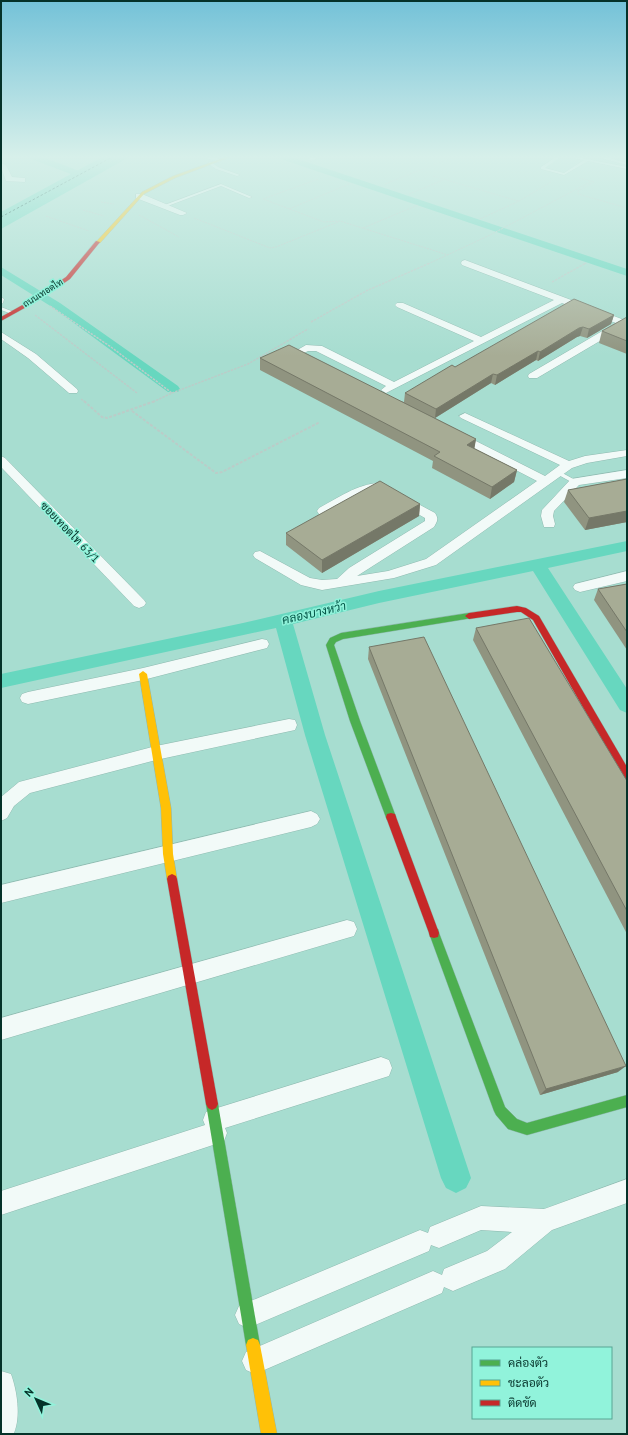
<svg xmlns="http://www.w3.org/2000/svg" width="628" height="1435" font-family="'PT Sans',Sarabun,sans-serif">
<style>
.water{fill:#67d7bf}
.lines{fill:none;stroke-linecap:round;stroke-linejoin:round}
.canal{fill:#67d7bf;fill-rule:evenodd}
.ferry{stroke:#005446;stroke-width:1;stroke-dasharray:2.5 2;stroke-linecap:butt}
.lane-casing{stroke:#8fbab0;stroke-width:1}
.street-casing{stroke:#8fbab0;stroke-width:1}
.fast-casing{stroke:#8fbab0;stroke-width:1}
.slow-casing{stroke:#8fbab0;stroke-width:1}
.jam-casing{stroke:#8fbab0;stroke-width:1}
.path-far2{stroke:#bbccc8;stroke-width:1;stroke-dasharray:2 1;stroke-linecap:butt}
.path-far1{stroke:#bbccc8;stroke-width:1.5;stroke-dasharray:2.5 1;stroke-linecap:butt}
.path{stroke:#bbccc8;stroke-width:2;stroke-dasharray:3 1.5;stroke-linecap:butt}
.lane{fill:#f2faf8;fill-rule:evenodd}
.street{fill:#f2faf8;fill-rule:evenodd}
.fast{fill:#4caf50;fill-rule:evenodd}
.slow{fill:#ffc107;fill-rule:evenodd}
.jam{fill:#c62828;fill-rule:evenodd}
.wall{fill:#909480}
.shaded-wall{fill:#757868}
.building{fill:#a7ac95;stroke:#757868}
.labels{text-anchor:middle;stroke-width:3;stroke-linejoin:round;paint-order:stroke}
.far-street-label{font-size:9px;fill:#053229;stroke:#91f3db}
.street-label{font-size:11px;fill:#053229;stroke:#91f3db}
.water-label{font-size:12px;font-style:italic;fill:#005446;stroke:#91f3db}
</style>
<rect width="100%" height="100%" fill="#a7ddd0"/>
<path class="water" d="M106,155H133L1,229V212Z"/>
<g class="lines">
<g class="canal">
<path d="M25,155H37L90,175L91,177L87,180L84,179L26,157Z"/>
<path d="M274,155H286L627,269V276L275,157Z"/>
<path d="M1,267L60,303L178,386L180,389L178,392H168L52,307L1,275Z"/>
<path d="M627,541V551L548,568L627,689V713L620,710L533,571L379,603L293,624L325,735L471,1178L466,1188L456,1193L446,1188L441,1178L305,735L276,628L1,688V674L243,623L379,591Z"/>
</g>
<path class="ferry" d="M1,217L116,155"/>
<g class="lane-casing">
<g id="lane">
<path d="M559,155H567L627,167V169L588,161L564,175L541,169V167ZM562,156L584,160L564,173L545,168Z"/>
<path d="M600,155L627,163V165L601,158Z"/>
<path d="M209,162H211L218,167L240,175L237,176L216,169L209,164Z"/>
<path d="M221,184L252,197L249,198L221,186L165,207L162,206Z"/>
<path d="M1,297L4,299L3,303L1,304Z"/>
<path d="M1,307L14,312V313L12,314L1,310Z"/>
<path d="M557,470L577,481L578,482L577,483H573L555,473V471Z"/>
</g>
</g>
<g class="street-casing">
<g id="street">
<path d="M197,155H208L222,160L219,162Z"/>
<path d="M315,155H324L311,161L308,159Z"/>
<path d="M1,163L6,165L12,177L25,178V182L6,181L1,167Z"/>
<path d="M136,194H142L187,213L183,215H180L136,198Z"/>
<path d="M465,260L627,321V325L537,378H529L528,376L529,374L616,323L562,303L386,393L381,390L386,386L316,351H308L304,353L319,363L314,366L295,356L294,352L306,345L322,346L394,382L474,341L397,307L395,305L397,303H403L481,337L554,300L462,265L461,263L462,261Z"/>
<path d="M1,332L36,354L77,389L78,391L77,393H69L28,358L1,339Z"/>
<path d="M465,413L569,461L585,456L627,450V456L587,463L572,468L436,565L394,578L322,590L301,585L255,558L253,555L255,552L260,551L310,578L322,580L337,579L349,568L425,521V518L377,491C357,491 333,517 319,514L317,511L319,508C338,498 357,484 379,483L435,513C439,519 437,522 434,527L357,576L388,571L426,559L537,481L452,437L450,435L452,433H460L545,476L560,465L461,418L459,416Z"/>
<path d="M1,456L5,458L144,600L146,603L144,606L139,608L134,606L1,467Z"/>
<path d="M627,470V478L579,485L554,511L553,516L555,524L554,527H544L541,516L542,510L571,479Z"/>
<path d="M627,571V581L580,592L575,590L573,587L575,584Z"/>
<path d="M262,639L267,640L269,644L267,648L143,680L28,704L22,702L20,698L22,694L28,692L143,668Z"/>
<path d="M289,719L295,720L297,725L295,730L156,760L30,793L14,806L7,818L1,821V797L19,782L156,746Z"/>
<path d="M311,811L317,814L320,819L317,824L311,827L1,903V885Z"/>
<path d="M347,920L354,922L357,929L354,936L347,938L1,1040V1018Z"/>
<path d="M381,1057L389,1060L392,1068L389,1076L225,1128L227,1133L224,1141L216,1144L1,1215V1191L205,1125L203,1120L206,1112L214,1109Z"/>
<path d="M627,1179V1203L552,1230L505,1269L453,1291L444,1287L442,1293L255,1374L246,1370L242,1361L246,1352L433,1271L442,1275L444,1269L487,1251L512,1232L481,1230L439,1248L431,1245L429,1251L248,1328L239,1324L235,1315L239,1306L420,1230L428,1233L430,1227L481,1206L544,1209Z"/>
<path d="M1,1371L11,1374C17,1391 21,1416 14,1433L1,1434Z"/>
</g>
</g>
<g class="fast-casing">
<g id="fast">
<path d="M469,613L472,614L473,616L472,618L343,639L336,642L334,645L360,721L396,817L395,820L391,821L387,820L350,721L326,645L330,638L341,633Z"/>
<path d="M434,928L438,929L439,933L505,1107L517,1119L527,1123L627,1095V1107L527,1135L508,1129L496,1115L494,1111L429,933L430,929Z"/>
<path d="M212,1098L216,1100L218,1104L260,1345L258,1350L253,1352L248,1350L246,1345L206,1104L208,1100Z"/>
</g>
</g>
<g class="slow-casing">
<g id="slow">
<path d="M231,155H236L175,178L144,194L100,243L96,242L142,192L173,176Z"/>
<path d="M143,671L147,674L171,808L173,854L177,879L176,882L172,884L168,882L167,879L163,854L161,808L139,674Z"/>
<path d="M253,1338L258,1340L260,1345L277,1434H261L246,1345L248,1340Z"/>
</g>
</g>
<g class="jam-casing">
<g id="jam">
<path d="M96,241L100,242L70,279L39,300L1,321V317L35,298L66,277Z"/>
<path d="M517,606L526,608L539,616L627,767V780L624,779L533,620L521,612H517L469,619L465,616L469,613Z"/>
<path d="M391,813L395,814L396,817L439,933L438,937L434,938L430,937L429,933L386,817L387,814Z"/>
<path d="M172,874L176,876L177,879L218,1104L216,1108L212,1110L208,1108L206,1104L167,879L168,876Z"/>
</g>
</g>
<g class="path-far2">
<path d="M392,160L404,155"/>
<path d="M433,176L518,201"/>
<path d="M579,178L594,182L578,191V194L627,208"/>
<path d="M318,179L263,199L324,222L340,221L448,255"/>
<path d="M385,184L458,155"/>
<path d="M409,194L443,180"/>
<path d="M101,202L114,204"/>
<path d="M289,209L349,184"/>
<path d="M83,210L104,216"/>
<path d="M139,215L179,237"/>
<path d="M46,216L89,231"/>
<path d="M194,218L270,248L276,247L338,222"/>
<path d="M480,219L519,201L551,182"/>
<path d="M363,228L418,205"/>
<path d="M428,264L490,235L592,181"/>
<path d="M584,264L587,263"/>
</g>
<g class="path-far1">
<path d="M552,282L586,263"/>
<path d="M50,306L111,347L172,393"/>
<path d="M35,315L137,393"/>
<path d="M311,322L366,291L430,263"/>
<path d="M81,399L85,402"/>
<path d="M153,402L172,393L248,364L308,329"/>
</g>
<g class="path">
<path d="M84,401L102,417L107,418L155,401"/>
<path d="M132,411L216,473L222,472L320,422"/>
</g>
<use href="#lane" class="lane"/>
<use href="#street" class="street"/>
<use href="#fast" class="fast"/>
<use href="#slow" class="slow"/>
<use href="#jam" class="jam"/>
</g>
<g class="wall">
<path d="M614,315L611,324L587,338L580,336L577,337L538,361L536,360L495,385L491,383L435,418L476,439L474,448L517,470L514,482L490,499L432,468L433,461L260,370V358L404,402L405,393L455,367Z"/>
<path d="M627,317V354L599,343L602,331Z"/>
<path d="M627,479V522L585,530L564,502L568,490Z"/>
<path d="M420,504L419,516L322,573L286,545V533Z"/>
<path d="M627,584V650L594,600L598,589Z"/>
<path d="M476,628L627,781V934L473,640Z"/>
<path d="M369,647L618,1072L540,1095L368,659Z"/>
</g>
<g class="shaded-wall">
<path d="M614,315L611,324L587,338L589,329Z"/>
<path d="M583,327L580,336L577,337L538,361L540,352L579,328Z"/>
<path d="M538,351L536,360L495,385L497,375Z"/>
<path d="M493,374L491,383L435,418L436,409Z"/>
<path d="M476,439L474,451L467,445Z"/>
<path d="M517,470L514,482L490,499L492,487Z"/>
<path d="M420,504L419,516L322,573V560Z"/>
<path d="M627,511V522L585,530L589,518Z"/>
<path d="M626,1066L618,1072L540,1095L546,1089Z"/>
</g>
<g class="building">
<path d="M574,299L614,315L589,329L583,327L579,328L540,352L538,351L497,375L493,374L436,409L405,393L452,365L455,367Z"/>
<path d="M627,317V341L602,331Z"/>
<path d="M289,345L476,439L467,445L517,470L492,487L434,456L440,452L260,358Z"/>
<path d="M627,479V511L589,518L568,490Z"/>
<path d="M380,481L420,504L322,560L286,533Z"/>
<path d="M627,584V632L598,589Z"/>
<path d="M529,618L627,781V911L476,628Z"/>
<path d="M424,637L626,1066L546,1089L369,647Z"/>
</g>
<linearGradient id="sky" x2="0" y2="1"><stop stop-color="#74c2d8"/><stop offset="0.44" stop-color="#d7f0ea"/><stop offset="1" stop-color="#d7f0ea" stop-opacity="0"/></linearGradient>
<rect width="628" height="356" fill="url(#sky)"/>
<g class="labels">
<g class="far-street-label">
<text transform="translate(43 293) rotate(-32)" y="3">ถนนเทอดไท</text>
</g>
<g class="street-label">
<text transform="translate(70 532) rotate(46)" y="4">ซอยเทอดไท 63/1</text>
</g>
<g class="water-label">
<text transform="translate(314 613) rotate(-13)" y="4">คลองบางหว้า</text>
</g>
</g>
<rect width="628" height="1435" fill="none" stroke="#053229" stroke-width="4"/>
<rect x="472" y="1347" width="140" height="72" fill="#91f3db" stroke="#59a694"/>
<rect x="480" y="1360" width="20" height="6" fill="#4caf50" stroke="#59a694"/>
<text x="508" y="1367" font-size="12" fill="#053229">คล่องตัว</text>
<rect x="480" y="1380" width="20" height="6" fill="#ffc107" stroke="#59a694"/>
<text x="508" y="1387" font-size="12" fill="#053229">ชะลอตัว</text>
<rect x="480" y="1400" width="20" height="6" fill="#c62828" stroke="#59a694"/>
<text x="508" y="1407" font-size="12" fill="#053229">ติดขัด</text>
<g transform="translate(36 1399) rotate(314)" stroke="#91f3db" stroke-width="3" paint-order="stroke">
<path d="M0-3L7 15L0 10L-7 15Z" fill="#053229"/>
<text y="-6" font-size="11" font-weight="bold" text-anchor="middle" fill="#053229">N</text>
</g>
</svg>
